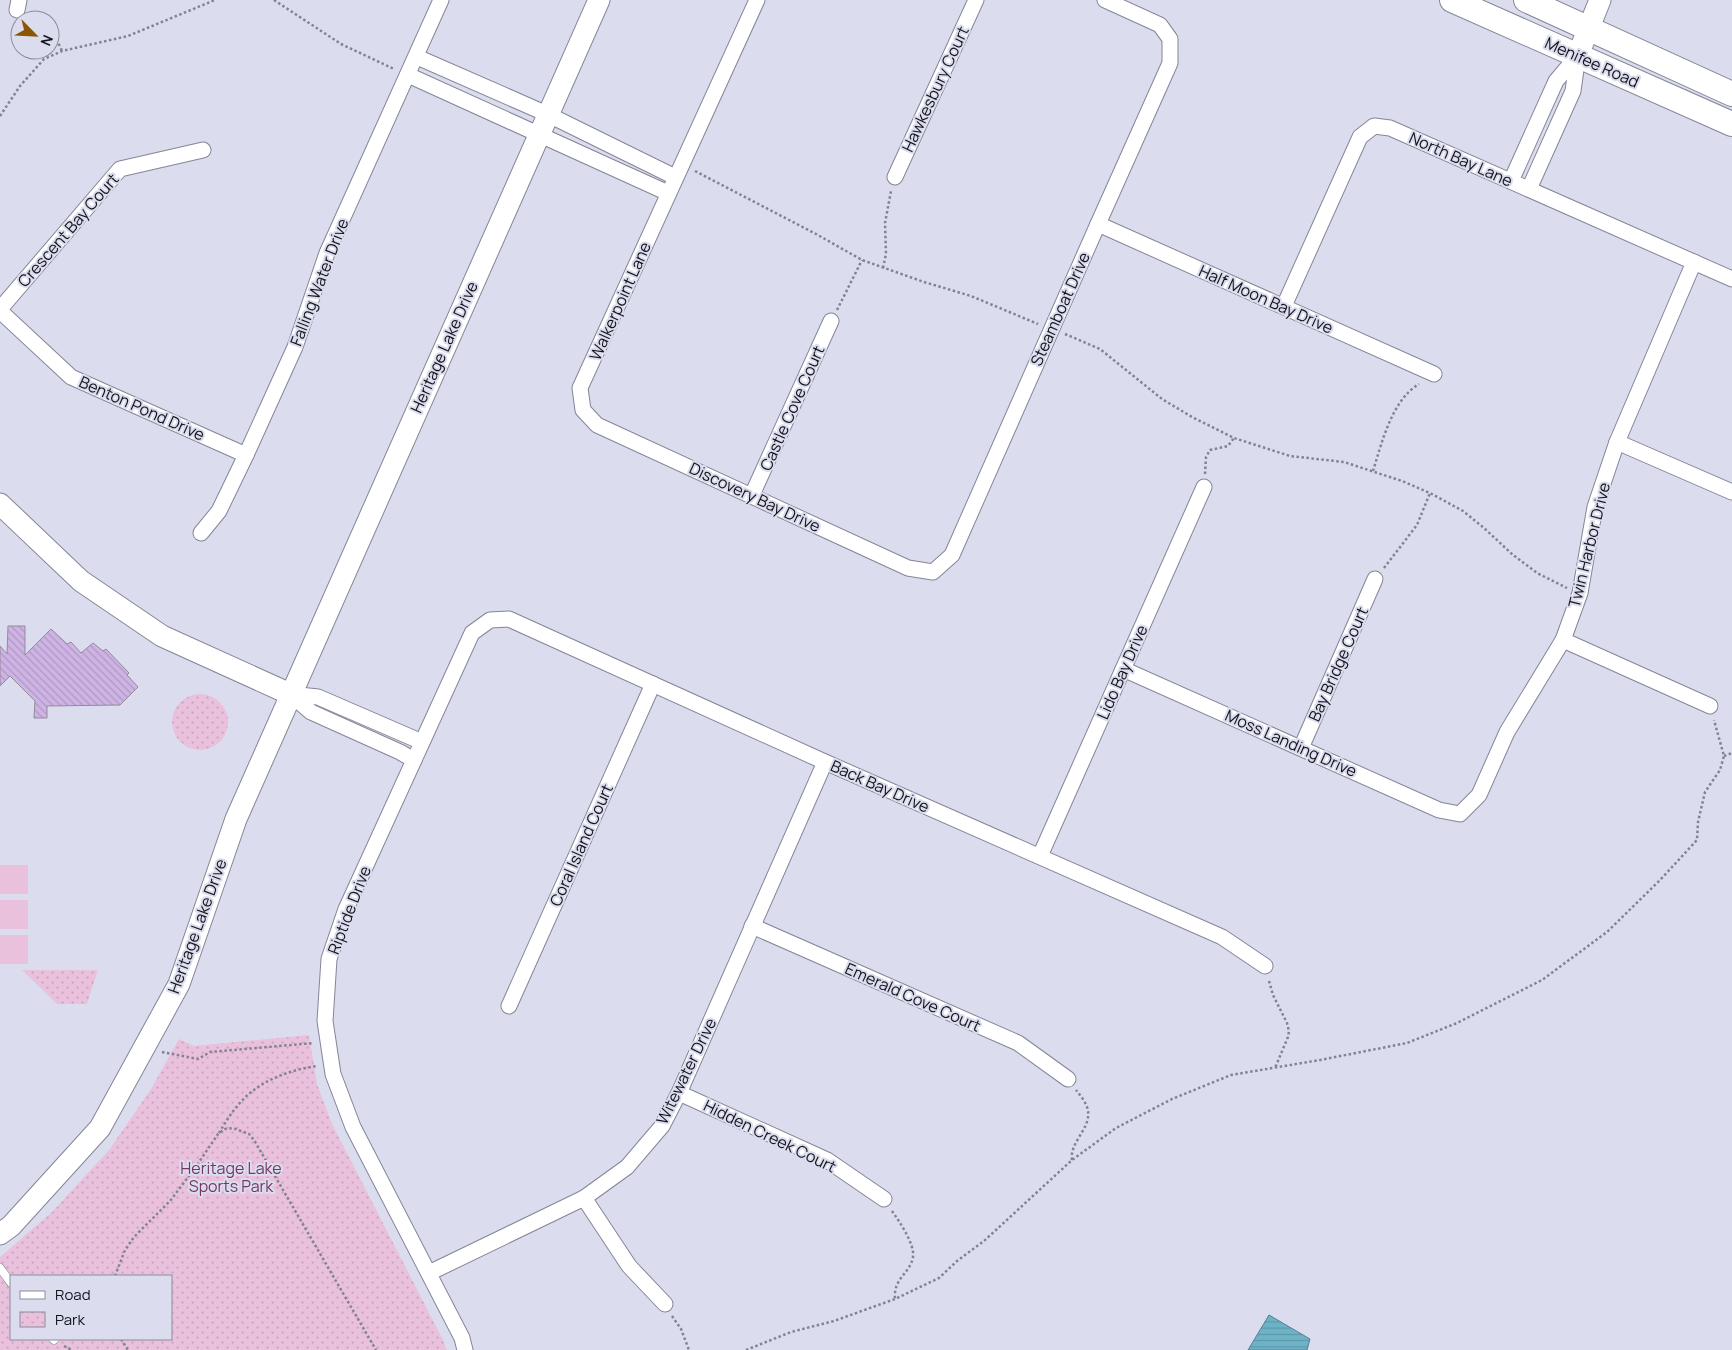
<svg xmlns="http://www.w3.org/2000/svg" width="1732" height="1350" font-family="Manrope,sans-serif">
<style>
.grass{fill:#eac1dc}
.park{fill:url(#park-dots);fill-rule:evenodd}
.water{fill:url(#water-rules);stroke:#538393}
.building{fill:url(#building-back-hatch);stroke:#938b9a}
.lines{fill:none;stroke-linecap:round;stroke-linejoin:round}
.lane-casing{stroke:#838696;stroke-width:9}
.street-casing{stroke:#838696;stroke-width:17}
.secondary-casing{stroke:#838696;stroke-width:23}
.primary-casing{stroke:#838696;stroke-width:26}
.path{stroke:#828390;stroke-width:2.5;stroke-dasharray:2.5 2.5;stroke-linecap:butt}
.lane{stroke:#fff;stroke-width:8}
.street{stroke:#fff;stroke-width:15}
.secondary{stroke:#fff;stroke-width:21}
.primary{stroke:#fff;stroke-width:24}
.labels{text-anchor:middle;stroke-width:4;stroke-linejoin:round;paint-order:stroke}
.street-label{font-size:16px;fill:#13141a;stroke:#dbddef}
.park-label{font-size:16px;fill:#753764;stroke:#dbddef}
</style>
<defs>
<pattern id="park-dots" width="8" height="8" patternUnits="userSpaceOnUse" patternTransform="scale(1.25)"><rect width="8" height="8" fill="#eac1dc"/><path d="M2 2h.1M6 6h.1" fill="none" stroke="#c8a5bc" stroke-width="1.8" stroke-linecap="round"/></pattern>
<pattern id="water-rules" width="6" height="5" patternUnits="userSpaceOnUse" patternTransform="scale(1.25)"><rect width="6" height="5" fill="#6eb2c7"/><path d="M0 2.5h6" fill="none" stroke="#5e98aa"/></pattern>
<pattern id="building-back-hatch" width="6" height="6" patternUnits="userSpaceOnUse" patternTransform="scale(1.25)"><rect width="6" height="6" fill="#ceb3e5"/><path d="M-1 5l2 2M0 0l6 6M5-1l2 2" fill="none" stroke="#b099c4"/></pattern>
</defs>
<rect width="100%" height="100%" fill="#dbddef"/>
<g class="grass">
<rect x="0" y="865" width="28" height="29"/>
<rect x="0" y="900" width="28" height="29"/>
<rect x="0" y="935" width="28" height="29"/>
</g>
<g class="park">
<circle cx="200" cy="722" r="28"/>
<path d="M22,970H98L87,1004H57Z"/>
<path d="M309,1035L317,1084L332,1124L442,1338L447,1350H0V1257L52,1212L109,1150L151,1089L179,1039L194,1046ZM11,1276H171V1339H11Z"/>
</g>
<path class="water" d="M1269,1315L1310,1339L1307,1350H1248Z"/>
<path class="building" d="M8,626H25V655L51,629L67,644L71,642L81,653L93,643L103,651L106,649L129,673L127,675L138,687L120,705L47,706V718H34L35,701L10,676L0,686V646L7,654Z"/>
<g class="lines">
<g class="lane-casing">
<g id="lane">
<path d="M0,1268L11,1283"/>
<path d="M53,1339L54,1340"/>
</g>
</g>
<g class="street-casing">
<g id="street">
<path d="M757,0L580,388L583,410L597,425L908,568L933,572L952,555L1098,224L1170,63V39L1160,25L1105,0"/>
<path d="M17,10L19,0"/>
<path d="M417,57L547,114L675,177"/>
<path d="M408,75L668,193"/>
<path d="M895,177L976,0"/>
<path d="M1511,181L1556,81L1578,55"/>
<path d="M1529,189L1573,91L1578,55"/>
<path d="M1098,224L1434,374"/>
<path d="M1284,306L1360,137L1374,126L1390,128L1732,279"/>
<path d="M0,309L120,169L203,150"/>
<path d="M0,311L71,377L246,455"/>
<path d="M1617,442L1732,492"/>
<path d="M752,495L831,321"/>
<path d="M201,533L219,511L246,455L295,347L327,253L441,0"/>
<path d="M1563,640L1710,706"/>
<path d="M1123,669L1439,810L1460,814L1479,795L1507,732L1563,640L1580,593L1595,507L1617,442L1694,262"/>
<path d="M290,694L318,697L422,742"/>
<path d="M290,694L311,712L400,752L414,760"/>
<path d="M1301,748L1375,579"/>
<path d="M1040,856L1204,487"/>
<path d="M752,926L1018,1043L1068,1079"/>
<path d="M509,1006L653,684"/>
<path d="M679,1093L827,1160L884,1199"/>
<path d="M584,1198L629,1266L665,1304"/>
<path d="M429,1273L584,1198L627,1167L662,1126L679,1093L825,762"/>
<path d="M465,1350L462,1338L353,1127L333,1074L325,1021L329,959L346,909L472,633L490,620L509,619L825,762L1222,937L1265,966"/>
</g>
</g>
<g class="secondary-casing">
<g id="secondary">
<path d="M1578,55L1600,0"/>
<path d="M0,504L81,581L162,636L290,694"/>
<path d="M0,1234L11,1226L100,1128L179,984L236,819L599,0"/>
</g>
</g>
<g class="primary-casing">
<g id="primary">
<path d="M1452,0L1732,124"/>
<path d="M1526,0L1732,94"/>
</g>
</g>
<g class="path">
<path d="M274,0L341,44L394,69"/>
<path d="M50,32L55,36L62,51"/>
<path d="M0,116L20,86L44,59L62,51L128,36L215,0"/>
<path d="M695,171L816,234L862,260L924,282L971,296L1038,324"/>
<path d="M883,268L886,254L885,223L891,191"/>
<path d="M837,310L862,260"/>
<path d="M1065,334L1100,349L1162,399L1192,417L1234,438L1290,456L1344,462L1402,481L1430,493L1463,511L1484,528L1513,555L1537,573L1567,588"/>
<path d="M1373,471C1382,442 1392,400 1419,384"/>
<path d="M1205,474L1206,457L1210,450L1228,446L1234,438"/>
<path d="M1384,568L1417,525L1430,493"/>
<path d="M1724,756L1732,753"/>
<path d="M1269,981L1273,995L1287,1023L1289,1031L1288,1037L1275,1068"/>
<path d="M162,1052L198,1059L210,1052L314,1043"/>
<path d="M219,1133C225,1123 231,1113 239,1104C258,1081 289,1070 317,1066"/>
<path d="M1072,1160C1069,1141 1094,1127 1087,1107C1085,1101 1080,1095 1076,1090"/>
<path d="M892,1211C899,1221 915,1244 913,1257C910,1274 893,1278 895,1299"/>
<path d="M115,1276L125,1250L134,1237L170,1201L197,1165L218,1134L225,1129L233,1128L249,1134L254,1140L376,1350"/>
<path d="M672,1316L681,1329L689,1350"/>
<path d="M121,1339L128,1350"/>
<path d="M64,1346L72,1350"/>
<path d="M746,1350L791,1332L834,1321L895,1299L939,1278L957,1261L984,1241L1072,1160L1116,1128L1172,1099L1231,1075L1320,1060L1407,1043L1457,1023L1542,980L1607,932L1661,879L1697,840L1698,822L1705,792L1720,770L1724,756L1714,720"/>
</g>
<use href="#lane" class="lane"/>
<use href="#street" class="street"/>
<use href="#secondary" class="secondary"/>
<use href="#primary" class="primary"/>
</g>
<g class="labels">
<g class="street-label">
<text transform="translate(1592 62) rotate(24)" y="6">Menifee Road</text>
<text transform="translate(935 89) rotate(-65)" y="6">Hawkesbury Court</text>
<text transform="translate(1461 159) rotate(24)" y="6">North Bay Lane</text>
<text transform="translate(68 230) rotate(-49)" y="6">Crescent Bay Court</text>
<text transform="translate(319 282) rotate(-69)" y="6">Falling Water Drive</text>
<text transform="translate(1266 299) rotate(24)" y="6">Half Moon Bay Drive</text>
<text transform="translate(620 301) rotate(-66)" y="6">Walkerpoint Lane</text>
<text transform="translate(1060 309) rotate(-66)" y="6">Steamboat Drive</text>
<text transform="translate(444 347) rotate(-66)" y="6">Heritage Lake Drive</text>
<text transform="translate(142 408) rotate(24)" y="6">Benton Pond Drive</text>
<text transform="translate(792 408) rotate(-66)" y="6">Castle Cove Court</text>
<text transform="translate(755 497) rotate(25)" y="6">Discovery Bay Drive</text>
<text transform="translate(1589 545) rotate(-76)" y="6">Twin Harbor Drive</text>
<text transform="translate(1338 664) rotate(-66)" y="6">Bay Bridge Court</text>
<text transform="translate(1122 672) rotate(-66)" y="6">Lido Bay Drive</text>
<text transform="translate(1291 743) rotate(24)" y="6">Moss Landing Drive</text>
<text transform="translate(880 786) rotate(24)" y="6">Back Bay Drive</text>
<text transform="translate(581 845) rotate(-66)" y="6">Coral Island Court</text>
<text transform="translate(349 910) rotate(-69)" y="6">Riptide Drive</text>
<text transform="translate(197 926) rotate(-70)" y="6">Heritage Lake Drive</text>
<text transform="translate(913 997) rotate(24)" y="6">Emerald Cove Court</text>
<text transform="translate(686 1071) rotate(-64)" y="6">Witewater Drive</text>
<text transform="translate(770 1136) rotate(26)" y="6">Hidden Creek Court</text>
</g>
<g class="park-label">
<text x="231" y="1174">Heritage Lake<tspan x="231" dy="18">Sports Park</tspan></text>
</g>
</g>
<rect x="10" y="1275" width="162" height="65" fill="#dbddef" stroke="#8b8d9a"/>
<rect x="20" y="1291" width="25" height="8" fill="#ffffff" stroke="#8b8d9a"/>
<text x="55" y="1300" font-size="15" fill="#13141a">Road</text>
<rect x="20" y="1312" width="25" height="15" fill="url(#park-dots)" stroke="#8b8d9a"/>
<text x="55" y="1325" font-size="15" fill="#13141a">Park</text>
<g transform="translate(35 35) rotate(114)"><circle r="24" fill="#dbddef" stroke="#8b8d9a"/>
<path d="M0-4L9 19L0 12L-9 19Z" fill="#8b5504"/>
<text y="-8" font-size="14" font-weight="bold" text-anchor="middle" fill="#13141a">N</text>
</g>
</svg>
